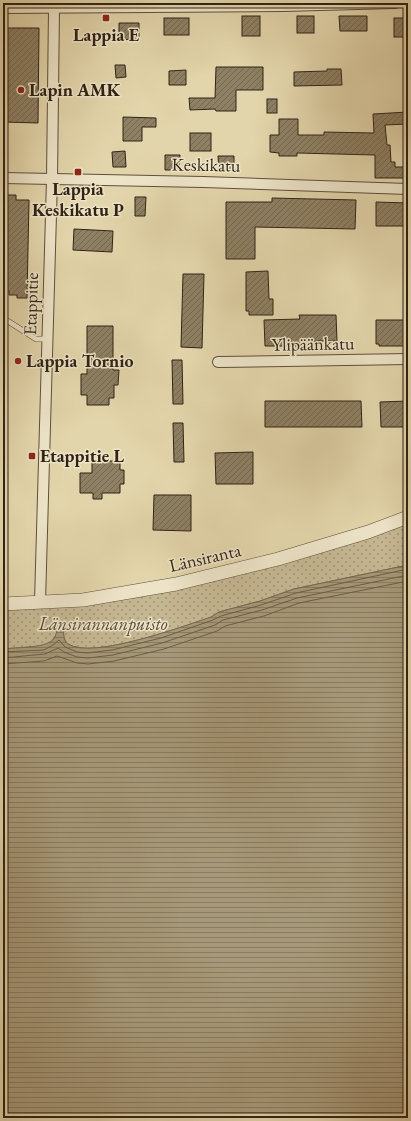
<svg xmlns="http://www.w3.org/2000/svg" width="411" height="1121" font-family="'EB Garamond',serif">
<style>
.park{fill:url(#park-dots);stroke:#7a6d54}
.water{fill:url(#water-rules);stroke:#776950}
.lines{fill:none;stroke-linecap:round;stroke-linejoin:round}
.shore{stroke:#6b5e46;stroke-width:1}
.building{fill:url(#building-hatch);stroke:#302315}
.service-casing{stroke:#5d503a;stroke-width:6}
.minor-casing{stroke:#5d503a;stroke-width:12}
.tertiary-casing{stroke:#5d503a;stroke-width:14}
.service{stroke:#ede4c8;stroke-width:5}
.minor{stroke:#ede4c8;stroke-width:10}
.tertiary{stroke:#ede4c8;stroke-width:13}
.poi-dot{fill:#8f2418;stroke:#ede4c8;stroke-width:1.5}
.labels{text-anchor:middle;stroke-width:3;stroke-linejoin:round;paint-order:stroke}
.poi-label{font-size:18px;font-weight:bold;fill:#302315;stroke:#ede4c8;text-anchor:start}
.street-label{font-size:18px;fill:#302315;stroke:#ede4c8}
.park-label{font-size:18px;font-style:italic;fill:#554834;stroke:#ede4c8}
</style>
<defs>
<pattern id="park-dots" width="8" height="8" patternUnits="userSpaceOnUse"><rect width="8" height="8" fill="#c5b792"/><path d="M2 2h.1M6 6h.1" fill="none" stroke="#a09476" stroke-width="1.8" stroke-linecap="round"/></pattern>
<pattern id="water-rules" width="6" height="5" patternUnits="userSpaceOnUse"><rect width="6" height="5" fill="#a69878"/><path d="M0 2.5h6" fill="none" stroke="#887c61"/></pattern>
<pattern id="building-hatch" width="6" height="6" patternUnits="userSpaceOnUse"><rect width="6" height="6" fill="#8d8063"/><path d="M-1 1l2-2M0 6l6-6M5 7l2-2" fill="none" stroke="#746850"/></pattern>
</defs>
<rect width="100%" height="100%" fill="#e3d5ab"/>
<filter id="stains"><feTurbulence type="fractalNoise" baseFrequency=".005" numOctaves="4"/><feColorMatrix values="0 0 0 0 .2 0 0 0 0 .09 0 0 0 0 .02 0 0 0 .5 -.17"/></filter>
<radialGradient id="worn" r=".72"><stop offset=".6" stop-color="#630" stop-opacity="0"/><stop offset="1" stop-color="#630" stop-opacity=".3"/></radialGradient>
<path class="park" d="M408,521V565L294,589L260,601L219,612L212,617C184,626 92,660 68,644C63,641 64,633 62,627L51,642L43,646L3,649V609L83,604Z"/>
<path class="water" d="M408,565V1118H3V649C15,647 50,649 55,637C56,634 57,631 58,628L63,627C64,633 63,641 68,644C92,660 184,626 211,617L219,612L260,601L294,589Z"/>
<g class="lines">
<g class="shore">
<path d="M3,652L44,650L53,645L59,640L65,647L77,652L87,653L112,650L161,638L213,620L221,616L261,605L296,593L408,569"/>
<path d="M3,658L45,654L58,648L64,652L77,657L88,658L113,655L162,643L215,625L223,620L262,610L297,598L408,575"/>
<path d="M3,664L44,661L57,656L77,663L88,664L114,661L164,649L217,631L225,626L264,616L299,603L408,581"/>
</g>
</g>
<g class="building">
<rect x="242" y="16" width="18" height="20"/>
<rect x="297" y="16" width="17" height="17"/>
<path d="M339,16H367V31H340Z"/>
<rect x="164" y="18" width="25" height="17"/>
<rect x="394" y="18" width="14" height="19"/>
<path d="M119,23H139V40L119,39Z"/>
<path d="M6,28H39L38,123L4,122Z"/>
<path d="M115,65H125L126,77L116,78Z"/>
<path d="M216,67H263V90H236V111H216L215,109L190,110L189,98H215Z"/>
<path d="M327,69H341L342,85L294,86V72L327,71Z"/>
<path d="M186,70V85H169V71Z"/>
<rect x="267" y="99" width="10" height="14"/>
<path d="M408,112V124L385,125L387,145H390L391,162H395V167H407V178H375V155L297,153V156H279V153L270,152V135H279V119H298V135H324V132L374,133L373,114Z"/>
<path d="M123,117L156,118V127H142V141H123Z"/>
<rect x="190" y="133" width="21" height="18"/>
<path d="M125,151L126,167H113L112,152Z"/>
<path d="M165,155H180L179,170H165Z"/>
<path d="M218,156H234V171H219Z"/>
<path d="M3,195H16V200H29L27,298H17V295H9V291H3Z"/>
<path d="M135,197H146L145,216H135Z"/>
<path d="M272,198L356,200L355,229L255,227V259H226V202H272Z"/>
<path d="M376,202L408,203V226H376Z"/>
<path d="M74,229L113,231L112,252L73,250Z"/>
<path d="M268,271L269,299H273V315H249V311H246V272Z"/>
<path d="M183,274H204L202,348L181,347Z"/>
<path d="M299,315H336L337,341H302V346H265L264,320L300,319Z"/>
<path d="M376,320H408V346H379V344H376Z"/>
<path d="M87,326H113V370H119L118,385H114V398H109V405H87V395H81V374H87Z"/>
<path d="M172,360H182L183,404H173Z"/>
<path d="M265,401H361L362,427H265Z"/>
<path d="M408,401V427H381L380,402Z"/>
<path d="M173,423H183L184,462H174Z"/>
<path d="M253,452V484H216L215,453Z"/>
<path d="M92,461H120V470H124V484H120V493H102V499H93V493H80V473H92Z"/>
<path d="M154,495H191V531L153,530Z"/>
</g>
<g class="lines">
<g class="service-casing">
<path id="service" d="M3,318L36,339H47"/>
</g>
<g class="minor-casing">
<g id="minor">
<path d="M3,8L283,6L395,3"/>
<path d="M3,178L203,182L408,189"/>
<path d="M218,362L408,359"/>
<path d="M40,602L52,179L54,8"/>
</g>
</g>
<g class="tertiary-casing">
<path id="tertiary" d="M3,604L83,600L176,584L278,559L368,532L408,517"/>
</g>
<use href="#service" class="service"/>
<use href="#minor" class="minor"/>
<use href="#tertiary" class="tertiary"/>
</g>
<g class="poi-dot">
<rect x="102" y="14" width="8" height="8" rx="2"/>
<circle cx="21" cy="90" r="4"/>
<rect x="74" y="168" width="8" height="8" rx="2"/>
<circle cx="18" cy="361" r="4"/>
<rect x="28" y="452" width="8" height="8" rx="2"/>
</g>
<g class="labels">
<g class="poi-label">
<text x="106" y="41" text-anchor="middle">Lappia E</text>
<text x="29" y="96">Lapin AMK</text>
<text x="78" y="195" text-anchor="middle">Lappia<tspan x="78" dy="21">Keskikatu P</tspan></text>
<text x="26" y="367">Lappia Tornio</text>
<text x="40" y="462">Etappitie L</text>
</g>
<g class="street-label">
<text transform="translate(206 165) rotate(1)" y="6">Keskikatu</text>
<text transform="translate(31 304) rotate(-88)" y="6">Etappitie</text>
<text transform="translate(313 344) rotate(-1)" y="6">Ylipäänkatu</text>
<text transform="translate(205 558) rotate(-13)" y="6">Länsiranta</text>
</g>
<g class="park-label">
<text x="103" y="630">Länsirannanpuisto</text>
</g>
</g>
<rect width="411" height="1121" fill="none" stroke="#e3d5ab" stroke-width="16"/>
<rect x="4" y="4" width="403" height="1113" fill="none" stroke="#302315" stroke-width="2"/>
<rect x="8" y="8" width="395" height="1105" fill="none" stroke="#302315"/>
<rect width="100%" height="100%" filter="url(#stains)"/>
<rect width="100%" height="100%" fill="url(#worn)"/>
</svg>
